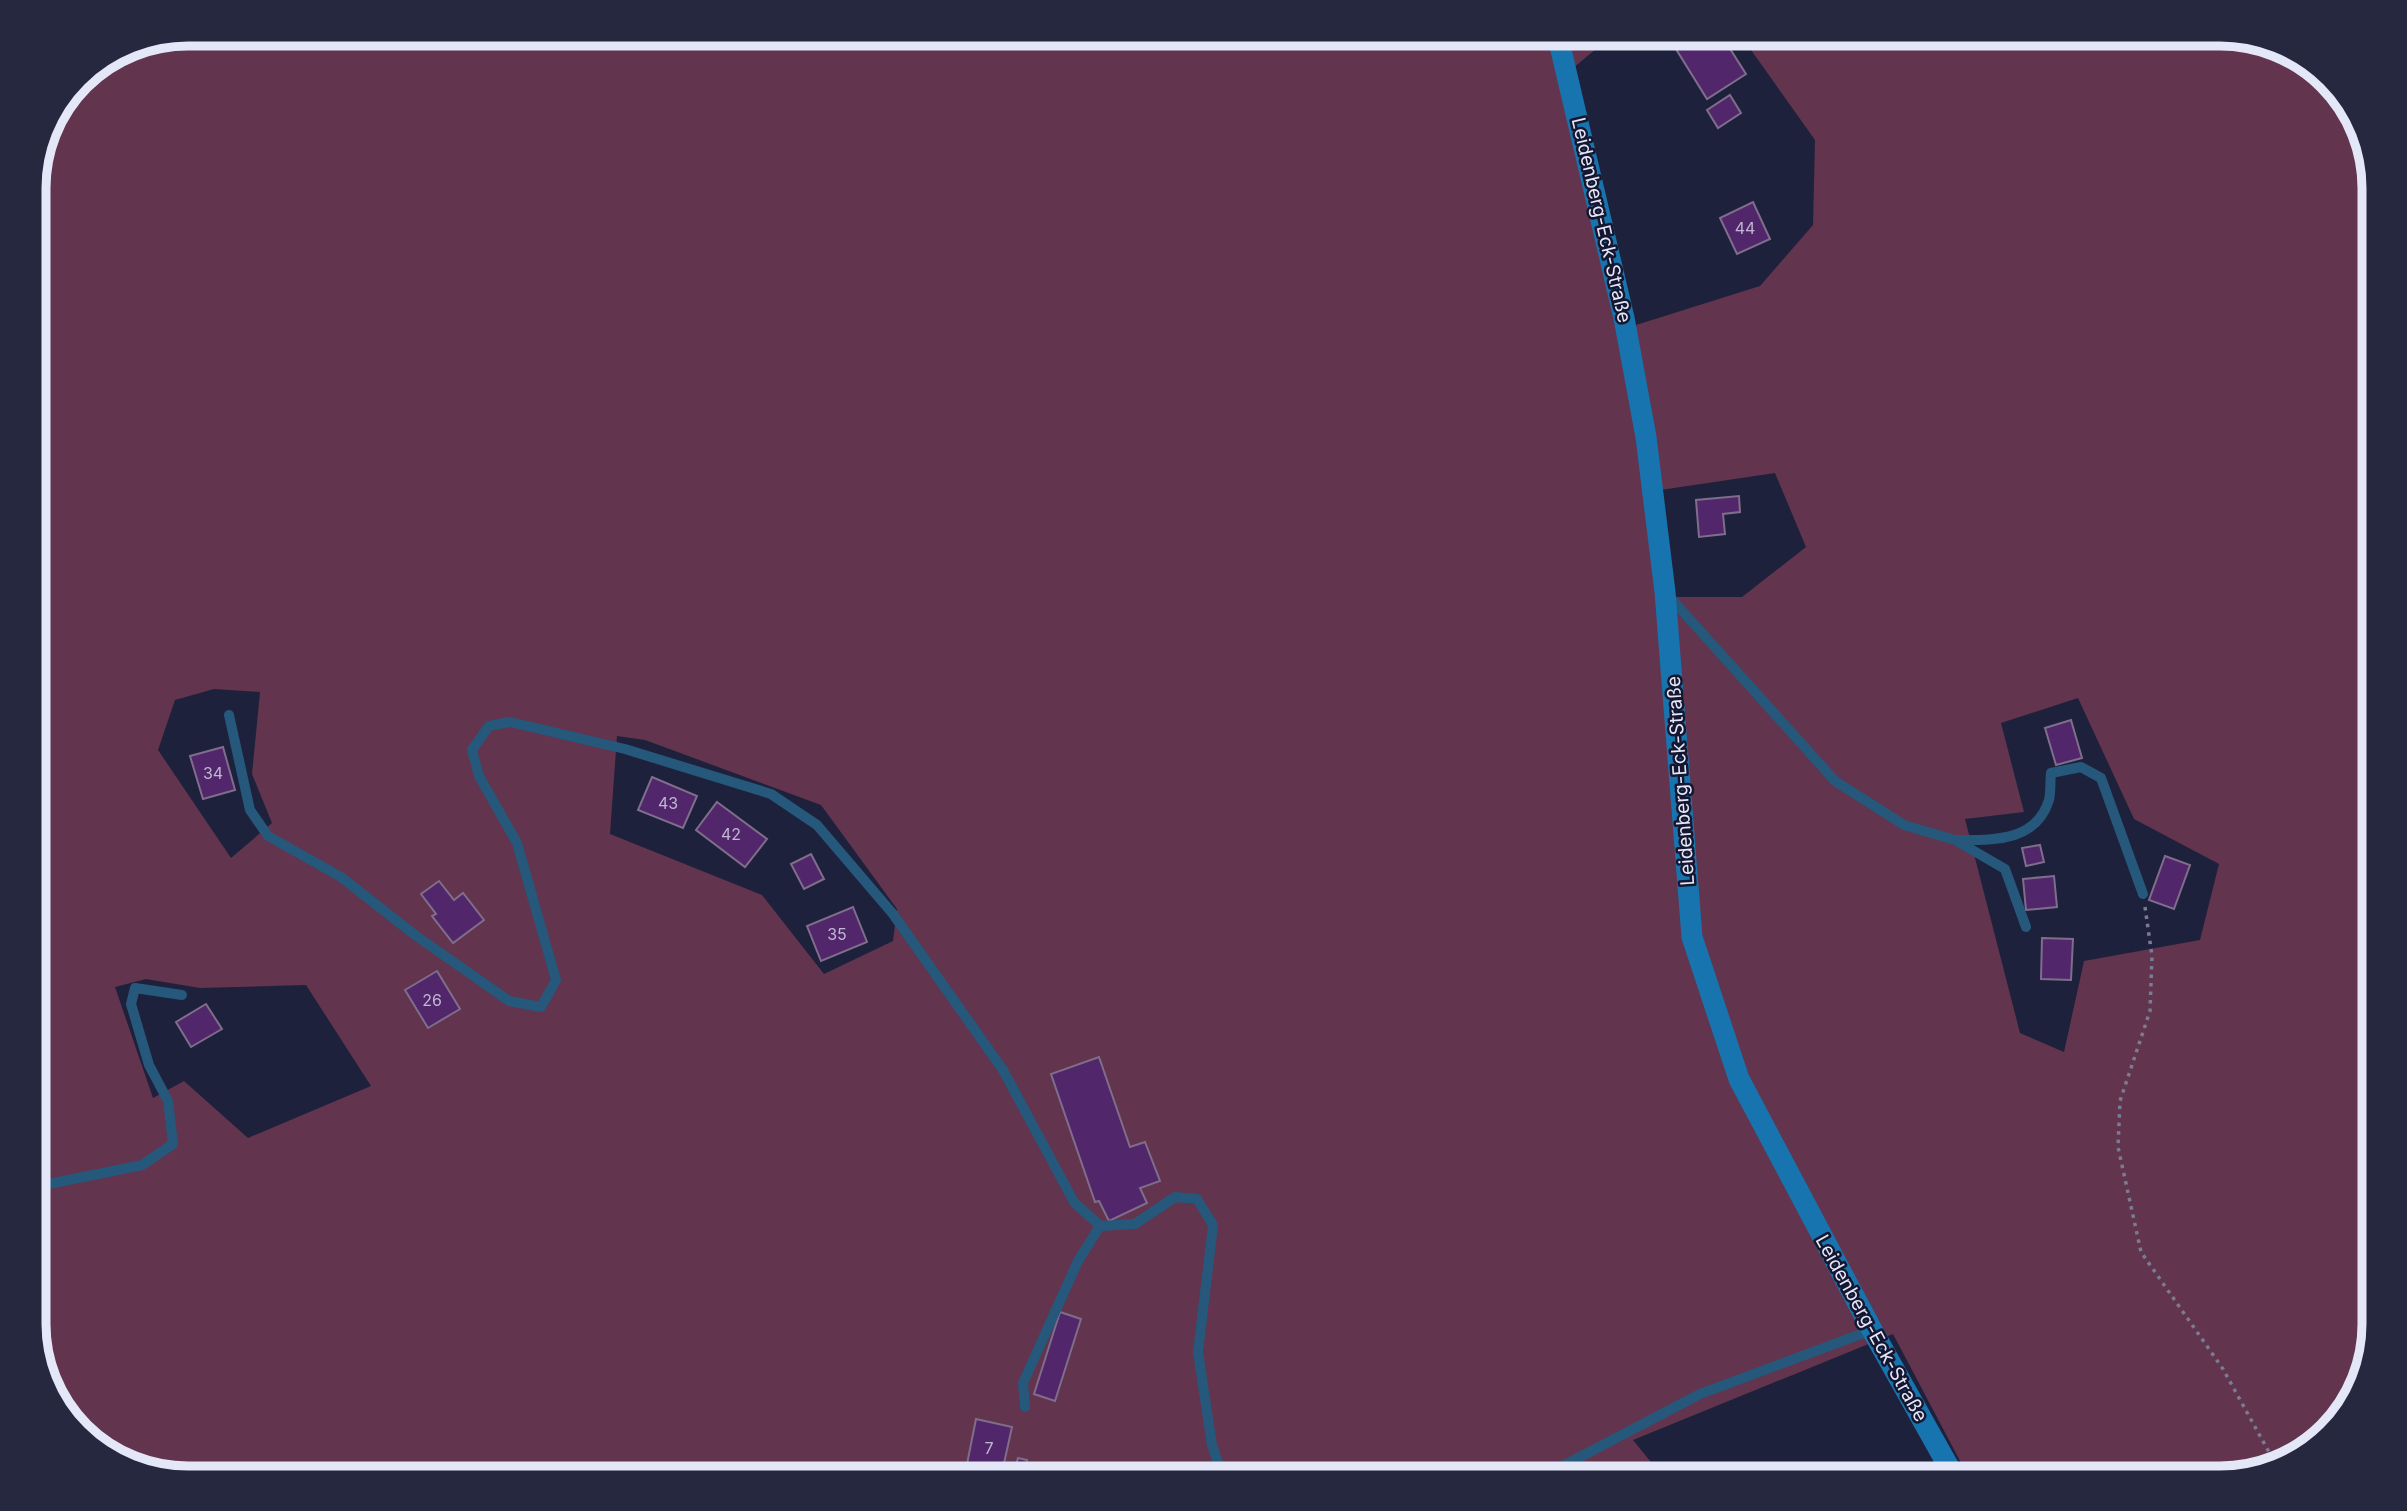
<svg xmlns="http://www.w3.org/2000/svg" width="2407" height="1511" font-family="Inter,sans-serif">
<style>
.green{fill:#62344e;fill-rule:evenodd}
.building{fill:#52266a;stroke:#7f6e8b;stroke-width:2}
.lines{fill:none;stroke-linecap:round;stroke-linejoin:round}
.path{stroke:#797c92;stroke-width:3.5;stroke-dasharray:3.5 5;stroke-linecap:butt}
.lane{stroke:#26587c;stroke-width:10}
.secondary{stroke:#1874ae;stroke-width:21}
.labels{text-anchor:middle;stroke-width:5;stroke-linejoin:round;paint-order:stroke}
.number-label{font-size:16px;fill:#c0b7d4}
.street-label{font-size:19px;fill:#e4e7f8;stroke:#151730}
.rim{fill:none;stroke:#e4e7f8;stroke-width:9}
</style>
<rect width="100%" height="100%" fill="#1e213b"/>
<path class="green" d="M188,33H1615L1560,79L1617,331L1760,286L1813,225L1815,140L1739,33H2219L2305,59L2353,111L2374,187V1324L2348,1409L2296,1457L2220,1478H1969L1893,1334L1633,1440L1664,1478H188L102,1452L54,1400L34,1333V178L45,128L79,78L129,45ZM1775,473L1806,547L1742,597H1660L1647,492ZM214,689L260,692L252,774L272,823L231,858L158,750L175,700ZM2078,698L2134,819L2219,864L2200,940L2084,961L2064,1052L2020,1033L1965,819L2024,812L2001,723ZM617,736L645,740L821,805L897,909L893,941L824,974L762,895L610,834ZM146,979L200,988L306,985L371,1086L248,1138L184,1081L153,1098L115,987Z"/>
<g class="building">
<path d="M1666,33H1720L1746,74L1707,99Z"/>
<path d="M1730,95L1741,113L1718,128L1707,110Z"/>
<path d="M1753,202L1770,239L1737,254L1720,218Z"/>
<path d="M1739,496L1740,512L1723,514L1725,534L1699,537L1696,500Z"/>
<path d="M2071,720L2082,758L2056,765L2045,728Z"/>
<path d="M223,747L235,790L203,799L190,756Z"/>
<path d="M652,777L697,796L683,828L638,810Z"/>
<path d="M717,802L767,839L745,867L696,830Z"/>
<path d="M2040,845L2044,862L2026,866L2022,848Z"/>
<path d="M811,854L824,879L804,889L791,864Z"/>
<path d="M2165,856L2190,865L2174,909L2149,900Z"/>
<path d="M2054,876L2057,907L2026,910L2023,879Z"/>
<path d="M439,881L454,900L463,893L484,920L453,943L432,916L436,914L421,894Z"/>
<path d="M853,907L867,942L821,961L807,926Z"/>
<path d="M2042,938L2073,939L2071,980L2041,979Z"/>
<path d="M437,971L460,1009L428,1028L405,990Z"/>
<path d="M206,1004L222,1029L191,1047L176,1022Z"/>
<path d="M1099,1057L1130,1147L1145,1142L1160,1181L1140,1188L1147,1203L1109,1221L1099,1201L1095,1202L1051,1074Z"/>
<path d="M1060,1312L1081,1319L1055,1401L1034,1394Z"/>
<path d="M976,1419L1012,1427L1001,1477L966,1469Z"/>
<path d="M1018,1458L1027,1460L1021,1478H1012Z"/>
</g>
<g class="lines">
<path class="path" d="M2145,907L2152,956L2150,1011L2120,1101L2118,1147L2141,1252L2223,1369L2275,1463"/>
<g class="lane">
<path d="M1667,594L1835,781L1904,825L1955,840L2005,869L2026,927"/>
<path d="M229,715L250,810L268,836L341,877L415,935L509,1001L541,1007L556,980L517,843L479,776L472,750L489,726L510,722L625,749L771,794L817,825L893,914L1003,1070L1074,1202L1100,1226"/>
<path d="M1957,840C1993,840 2036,842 2049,800C2051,792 2050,781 2051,773L2081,767L2101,778L2143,894"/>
<path d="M34,1187L142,1165L173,1144L168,1101L149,1065L131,1004L135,988L182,995"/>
<path d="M1025,1407L1023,1383L1078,1261L1100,1226L1135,1224L1175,1197L1197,1199L1213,1225L1198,1352L1212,1445L1223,1478"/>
<path d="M1540,1478L1700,1394L1872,1330"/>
</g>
<path class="secondary" d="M1557,33L1624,318L1646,437L1665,592L1692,937L1739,1079L1872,1330L1955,1478"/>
</g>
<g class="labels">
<g class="number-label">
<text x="1745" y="234">44</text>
<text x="213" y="779">34</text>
<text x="668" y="809">43</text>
<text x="731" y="840">42</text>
<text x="837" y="940">35</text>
<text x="432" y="1006">26</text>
<text x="989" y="1454">7</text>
</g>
<g class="street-label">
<text transform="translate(1602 220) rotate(77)" y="7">Leidenberg-Eck-Straße</text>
<text transform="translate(1680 781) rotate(-94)" y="7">Leidenberg-Eck-Straße</text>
<text transform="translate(1872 1328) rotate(61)" y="7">Leidenberg-Eck-Straße</text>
</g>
</g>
<path d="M0 0H2407V1511H0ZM188 46H2220A142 142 0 0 1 2362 188V1324A142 142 0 0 1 2220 1466H188A142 142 0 0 1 46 1324V188A142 142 0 0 1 188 46Z" fill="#262840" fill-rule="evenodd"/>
<path class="rim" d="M188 46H2220A142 142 0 0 1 2362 188V1324A142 142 0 0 1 2220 1466H188A142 142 0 0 1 46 1324V188A142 142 0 0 1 188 46Z"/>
</svg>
